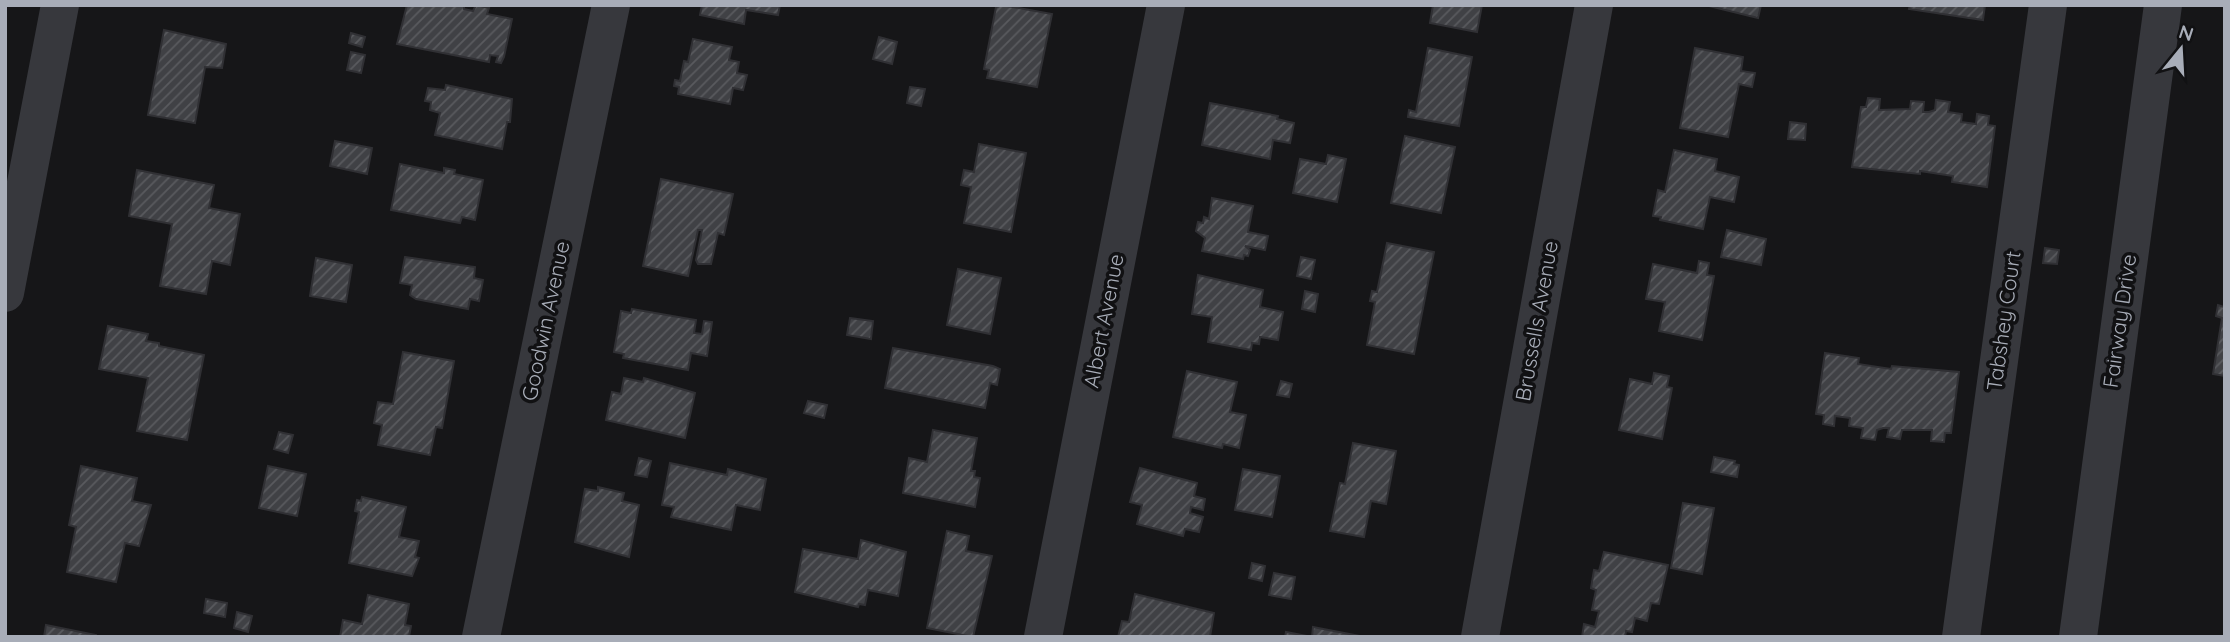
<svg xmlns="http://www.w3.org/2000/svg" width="2230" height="642" font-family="Quicksand,sans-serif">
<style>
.building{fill:url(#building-hatch);stroke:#303034;stroke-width:2}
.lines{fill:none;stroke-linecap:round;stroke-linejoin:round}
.minor{stroke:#37383d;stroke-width:38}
.labels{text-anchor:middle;stroke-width:7;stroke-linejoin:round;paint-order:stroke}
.street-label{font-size:21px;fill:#a8adb8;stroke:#111113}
</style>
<defs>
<pattern id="building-hatch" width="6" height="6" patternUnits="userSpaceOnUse" patternTransform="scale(1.75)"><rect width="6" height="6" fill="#404145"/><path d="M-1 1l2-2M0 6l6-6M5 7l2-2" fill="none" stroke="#595a5e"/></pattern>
</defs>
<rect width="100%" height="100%" fill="#161618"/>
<g class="building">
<path d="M407,5H464V9L473,11L476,5L489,8L487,14L512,19L504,57L501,63L496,62L498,56L490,55L489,62L397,44Z"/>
<path d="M702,5H780L778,15L746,10L744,24L700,15Z"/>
<path d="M1002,5L1052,14L1037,87L987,78L989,70L984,69L996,7Z"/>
<path d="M1433,5H1482L1477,32L1430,23Z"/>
<path d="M1705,5H1761L1758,18Z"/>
<path d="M1910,5H1985L1983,20L1909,9Z"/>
<path d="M164,30L226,44L222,68L205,67L195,123L148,115Z"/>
<path d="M351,33L365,37L362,47L349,43Z"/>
<path d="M879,37L897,42L892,64L873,59Z"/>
<path d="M693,39L732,47L729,60L739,62L737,73L747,75L743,90L733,88L730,104L678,94L679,87L674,86L675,80L680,81L684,61L688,62Z"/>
<path d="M1428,48L1472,57L1459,126L1408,117L1409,110L1416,112Z"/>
<path d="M1695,48L1743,57L1741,71L1755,73L1752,87L1739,84L1728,137L1680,128Z"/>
<path d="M351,52L365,55L361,73L347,70Z"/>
<path d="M446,85L512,99L510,122H507L502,149L435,135L440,113L430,110L431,102L425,101L428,88L445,90Z"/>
<path d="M910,87L925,89L921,106L907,103Z"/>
<path d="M1868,98L1880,99L1879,110L1910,109L1911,101L1924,102L1923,112H1929L1935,110L1936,100L1950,102L1948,112L1962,114L1961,122L1976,124L1977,114L1989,116L1988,125L1995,126L1987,187L1952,182L1953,176L1920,171V174L1852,167L1861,107H1866Z"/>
<path d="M1210,103L1278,116L1277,119L1294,123L1290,143L1273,140L1270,159L1202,145Z"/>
<path d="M1790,122L1806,124L1805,140L1788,139Z"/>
<path d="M1405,136L1455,147L1441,213L1391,203Z"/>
<path d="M335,141L372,148L367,174L330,166Z"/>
<path d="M979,144L1026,153L1011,232L964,223L971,187L961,185L964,170L974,172Z"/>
<path d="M1674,150L1717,159L1715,171L1739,177L1734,202L1710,197L1703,229L1660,220L1661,217L1653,216L1658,190L1665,192Z"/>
<path d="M1328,155L1346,159L1337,202L1293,193L1300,159L1326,164Z"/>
<path d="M400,164L444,173V168L455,170L454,174L483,180L475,220L462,217L460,223L391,210Z"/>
<path d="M137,170L214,185L209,208L240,214L230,265L212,261L206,294L160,286L172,224L129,216Z"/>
<path d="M661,179L733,194L724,235L718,233L711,264H698L696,260L702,230H698L688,276L643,266Z"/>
<path d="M1212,198L1253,206L1248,232L1268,236L1265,250L1245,246L1250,250L1248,256L1244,255L1243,259L1202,251L1205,238L1196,231L1198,222L1203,223L1204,217L1209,219Z"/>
<path d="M1727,230L1766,239L1761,265L1721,257Z"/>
<path d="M1387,243L1434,252L1414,354L1367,345L1375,302L1370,301L1372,291L1377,292Z"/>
<path d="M2045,248L2059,250L2057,264L2043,263Z"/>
<path d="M405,257L475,267L474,278L483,280L479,301L470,299L468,309L416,299L410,295L412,285L400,283Z"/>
<path d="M1301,257L1315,260L1311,279L1297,276Z"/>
<path d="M316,258L352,265L346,302L310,296Z"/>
<path d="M1699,261L1709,263L1707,275L1714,276L1702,340L1659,331L1665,302L1646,299L1653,264L1697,273Z"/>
<path d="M958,269L1001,278L990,334L947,325Z"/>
<path d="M1198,275L1263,290L1260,307L1283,312L1278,340L1260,337L1259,344L1252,343L1251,350L1208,342L1212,317L1192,314Z"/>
<path d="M1305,291L1318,294L1315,312L1302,309Z"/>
<path d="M2225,300V376L2213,374L2222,318L2216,316L2218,305L2224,307Z"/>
<path d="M632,309L696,320L694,333L702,334L704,321L712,322L707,356L691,353L688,370L623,358L624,354L614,352L621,311L631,313Z"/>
<path d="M850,318L873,321L871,339L847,335Z"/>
<path d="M108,326L148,334L146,341L159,343V346L204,355L187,440L137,431L148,378L99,369Z"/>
<path d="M893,348L993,366L1000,369L997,385L990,383L985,408L885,388Z"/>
<path d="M403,352L454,361L442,428L436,427L430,455L378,445L382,425L374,423L378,402L393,404Z"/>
<path d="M1825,353L1859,358L1858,364L1891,369L1892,366L1959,372L1951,433H1945L1944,442L1931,441L1932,430H1902L1900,439L1887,437L1889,428H1883L1877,430L1875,440L1861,438L1863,428L1849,426L1850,418L1835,416L1834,426L1823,424L1824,415L1816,414Z"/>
<path d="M1187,371L1237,382L1230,412L1246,415L1239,448L1223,444L1222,448L1173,437Z"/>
<path d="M1654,373L1669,376L1667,387L1672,388L1662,439L1619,430L1630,379L1652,384Z"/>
<path d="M624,378L643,382L644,378L695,393L685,438L606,420L612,392L621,394Z"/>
<path d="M1281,381L1292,384L1289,397L1277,395Z"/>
<path d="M808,401L827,405L824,418L804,413Z"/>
<path d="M933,430L977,438L971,471H975L974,477L980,478L975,507L903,493L909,458L927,462Z"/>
<path d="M279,432L293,435L288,453L274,449Z"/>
<path d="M1353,443L1396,451L1386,504L1371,501L1364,537L1330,531L1340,483L1345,484Z"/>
<path d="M1714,457L1735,461L1734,464L1739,465L1737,477L1711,472Z"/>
<path d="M639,458L651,461L647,477L635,475Z"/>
<path d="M670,463L727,475L728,469L766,479L760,510L736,505L731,530L671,517L674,507L662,505Z"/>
<path d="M81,466L137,478L132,501L151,505L139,546L125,543L116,582L67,572L76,527L69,525Z"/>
<path d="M268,466L306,474L297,516L259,508Z"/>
<path d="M1140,468L1197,483L1194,496L1205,499L1203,510L1191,507L1190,513L1203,517L1199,532L1185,529L1183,536L1137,524L1142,505L1130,502Z"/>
<path d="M1243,469L1280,476L1272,517L1235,510Z"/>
<path d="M598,487L624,493L622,501L639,505L629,557L575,542L585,489L598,491Z"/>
<path d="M362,497L406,507L399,537L419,541L415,557L419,558L412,576L349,563L359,512L355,511L357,500L361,501Z"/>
<path d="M1683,503L1714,508L1702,574L1671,568Z"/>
<path d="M947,531L969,536L966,551L992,556L973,637L927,628Z"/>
<path d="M861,540L906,552L898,596L868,590L865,605L859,604L858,607L795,592L803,549L858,559Z"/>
<path d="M1604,552L1668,565L1659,604L1651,603L1647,621L1635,618L1632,632L1626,631L1625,637H1582L1584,624L1595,627L1599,611L1592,610L1596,590L1591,588L1594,570L1599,571Z"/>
<path d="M1252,563L1265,566L1262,581L1249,578Z"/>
<path d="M1274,573L1295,577L1291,599L1269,595Z"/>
<path d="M1135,594L1214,613L1210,637H1118L1122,621L1129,622Z"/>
<path d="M368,595L409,604L405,625L411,626L409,637H340L343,620L362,624Z"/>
<path d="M206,599L227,603L225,617L204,613Z"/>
<path d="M237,612L252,616L248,632L234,628Z"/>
<path d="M46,625L96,635V637H44Z"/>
<path d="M1313,627L1365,637H1285L1286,632L1312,637Z"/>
</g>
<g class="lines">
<g class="minor">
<path d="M5,293L60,5"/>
<path d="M481,637L611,5"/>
<path d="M1043,637L1166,5"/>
<path d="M1480,637L1594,5"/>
<path d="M1961,637L2048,5"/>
<path d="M2078,637L2163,5"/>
</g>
</g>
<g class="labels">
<g class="street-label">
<text transform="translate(546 321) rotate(-78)" y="7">Goodwin Avenue</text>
<text transform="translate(1104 321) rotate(-79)" y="7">Albert Avenue</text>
<text transform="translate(1537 321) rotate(-80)" y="7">Brussells Avenue</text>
<text transform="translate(2004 321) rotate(-82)" y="7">Tabshey Court</text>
<text transform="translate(2120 321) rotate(-82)" y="7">Fairway Drive</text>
</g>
</g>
<rect width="2230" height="642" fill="none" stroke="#a8adb8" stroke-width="14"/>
<g transform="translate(2181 49) rotate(18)" stroke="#111113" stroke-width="5" paint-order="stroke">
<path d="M0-5L12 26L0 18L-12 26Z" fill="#a8adb8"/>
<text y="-10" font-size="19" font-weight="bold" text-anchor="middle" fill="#a8adb8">N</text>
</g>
</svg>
